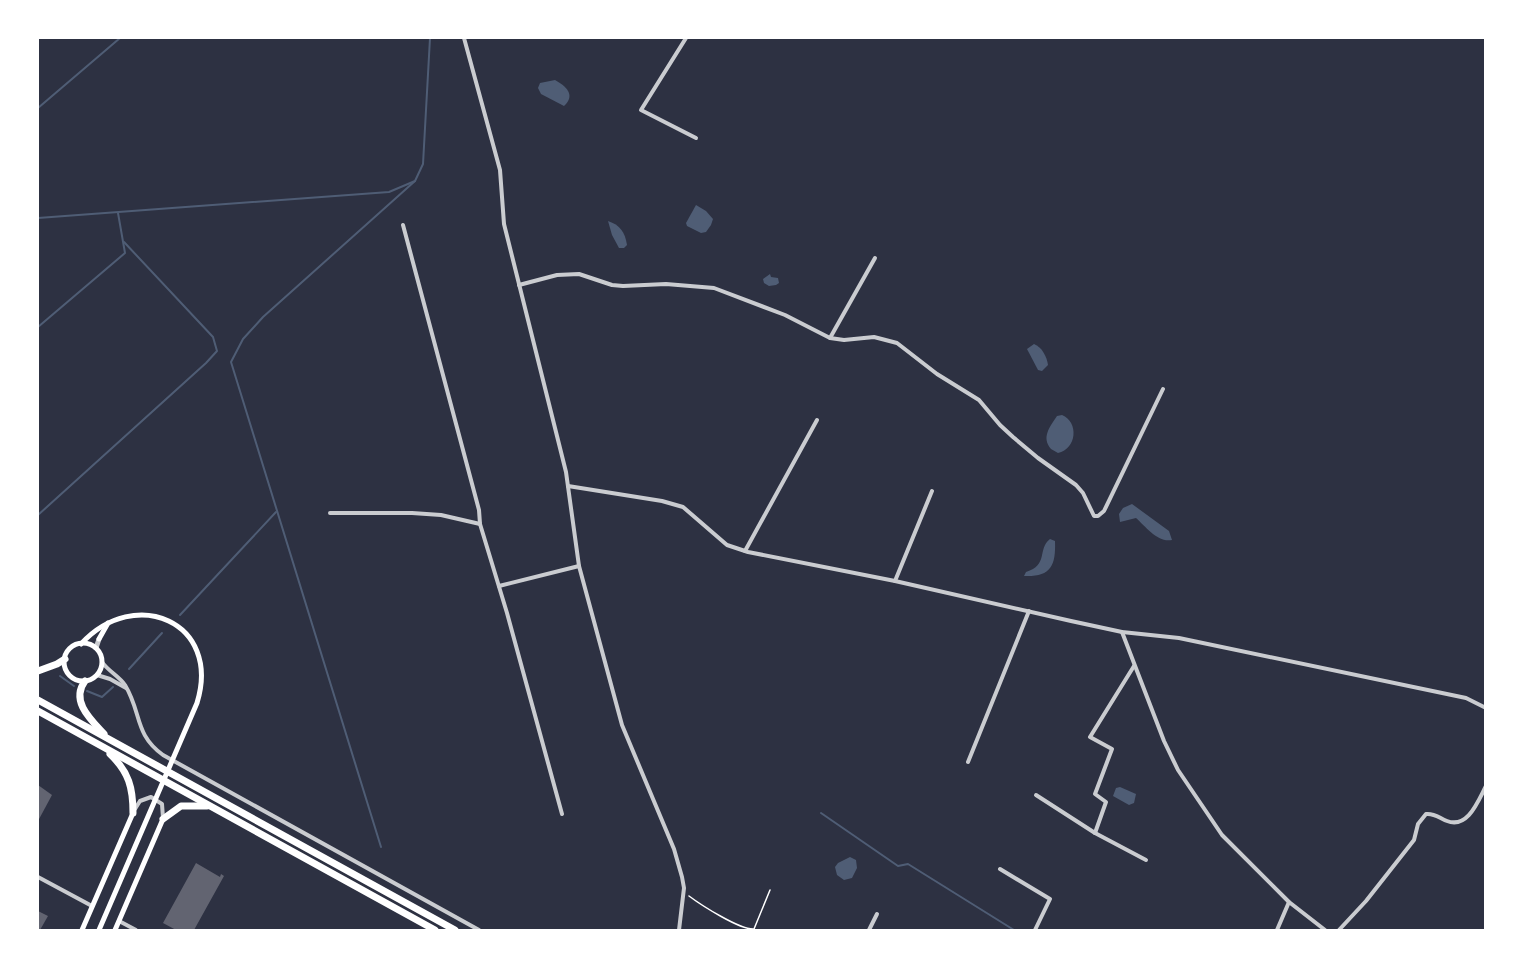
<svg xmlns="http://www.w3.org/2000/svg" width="1523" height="968" font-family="'Fira Sans',sans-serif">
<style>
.water{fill:#4f5d75}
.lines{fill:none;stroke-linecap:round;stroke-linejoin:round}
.stream{stroke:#4f5d75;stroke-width:2}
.building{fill:#626471}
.path{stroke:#fff;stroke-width:1.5}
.minor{stroke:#caccd0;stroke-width:4}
.tertiary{stroke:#caccd0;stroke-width:5}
.secondary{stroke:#fff;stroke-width:5}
.trunk{stroke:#fff;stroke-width:7}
</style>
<rect width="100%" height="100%" fill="#2d3142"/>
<g class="water">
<path d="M555,80C566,86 576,95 564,106L541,94L538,88L540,83Z"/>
<path d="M696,205L706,211L713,219L711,225L706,232L701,233L687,226L686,223Z"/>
<path d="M608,221C620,225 625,232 627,245L624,248H619L612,235Z"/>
<path d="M770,274L771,277L778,278L779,283L776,285L769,286L764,283L763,279Z"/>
<path d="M1034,344C1042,347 1047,357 1048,365L1042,371L1038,370L1027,349Z"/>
<path d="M1062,415C1079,422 1077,449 1058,453L1051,449C1041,437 1050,427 1057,416Z"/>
<path d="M1132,504L1169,531L1172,540C1158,543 1146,527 1136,518L1120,522L1119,514L1123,508Z"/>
<path d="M1050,539L1055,541C1056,567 1050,577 1024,576L1026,572C1049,565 1037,549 1050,539Z"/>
<path d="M1120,787L1136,794L1134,803L1129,805L1113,796L1116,788Z"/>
<path d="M850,857L856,860L857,868L852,878L844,880L837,875L835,867L838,863Z"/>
</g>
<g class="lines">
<g class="stream">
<path d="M38,108L120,38"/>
<path d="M38,218L389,192L415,181L423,164L430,38"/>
<path d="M38,327L125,253L118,213"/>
<path d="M38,515L206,363L217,351L213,337L124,242"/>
<path d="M180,615L276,512"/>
<path d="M129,669L162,633"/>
<path d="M60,676L74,686"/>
<path d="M87,691L102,697L113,687"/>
<path d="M821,813L898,866L908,864L1014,930"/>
<path d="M381,847L231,362L243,339L263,317L415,181"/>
</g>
</g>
<g class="building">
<path d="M38,785L52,795L38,821Z"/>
<path d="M196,863L220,877L221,874L224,876L194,930H176L163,923Z"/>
<path d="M38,911L48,916L40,930H38Z"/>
</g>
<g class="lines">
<path class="path" d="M689,896C701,905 740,930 754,929L770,890"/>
<g class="minor">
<path d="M464,38L500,170L504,224L566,472L579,566L622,725L674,849L682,877L684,888L679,930"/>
<path d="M686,38L641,110L696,138"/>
<path d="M403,225L479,510L480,524L507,613L562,814"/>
<path d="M519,285L557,275L579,274L612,285L623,286L666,284L714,288L785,315L830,338L844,340L874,337L897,343L937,374L979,400L1000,425L1013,437L1038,458L1076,485L1083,493L1094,516H1098L1104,511L1163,389"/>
<path d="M830,338L875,258"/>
<path d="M568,486L662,501L683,507L727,545L748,552L895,581L1071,621L1122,632L1179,638L1466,698L1486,708"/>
<path d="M330,513H412L441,515L480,524"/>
<path d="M745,551L817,420"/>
<path d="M895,581L932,491"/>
<path d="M499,586L579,566"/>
<path d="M1122,632L1164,741L1178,770L1222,835L1289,902L1325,930"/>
<path d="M102,662C108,671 119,676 125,685C142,713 134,734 163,755L479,930"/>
<path d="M97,675L110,679L126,688"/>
<path d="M968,762L1029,611"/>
<path d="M1036,795L1095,833L1146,860"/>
<path d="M135,809L140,801L151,797L162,804L163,818"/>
<path d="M1095,833L1106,802L1095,794L1112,749L1090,737L1134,666"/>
<path d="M1000,869L1050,899L1035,930"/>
<path d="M38,877L92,906"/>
<path d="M119,921L136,930"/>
<path d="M869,930L877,914"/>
<path d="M1277,930L1289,902"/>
<path d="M1339,930L1366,901L1414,840L1418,824L1426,814C1435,813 1439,818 1447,821C1468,829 1478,801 1486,786"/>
</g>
<path class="tertiary" d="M96,648L99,639"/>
<g class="secondary">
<path d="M99,639L108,623"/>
<circle cx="83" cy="662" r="19"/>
<path d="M81,644C135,585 222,622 197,703L99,930"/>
<path d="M82,930L133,813"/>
<path d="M115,930L163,819"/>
</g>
<g class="trunk">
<path d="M38,671L57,664L65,659"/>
<path d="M85,681C70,701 91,720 104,734"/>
<path d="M38,700L455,930"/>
<path d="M38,711L435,930"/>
<path d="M110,754C129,772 133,788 133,813"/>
<path d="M163,819L181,806H207"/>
</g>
</g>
<rect width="1523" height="968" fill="none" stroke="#ffffff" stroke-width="78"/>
</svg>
